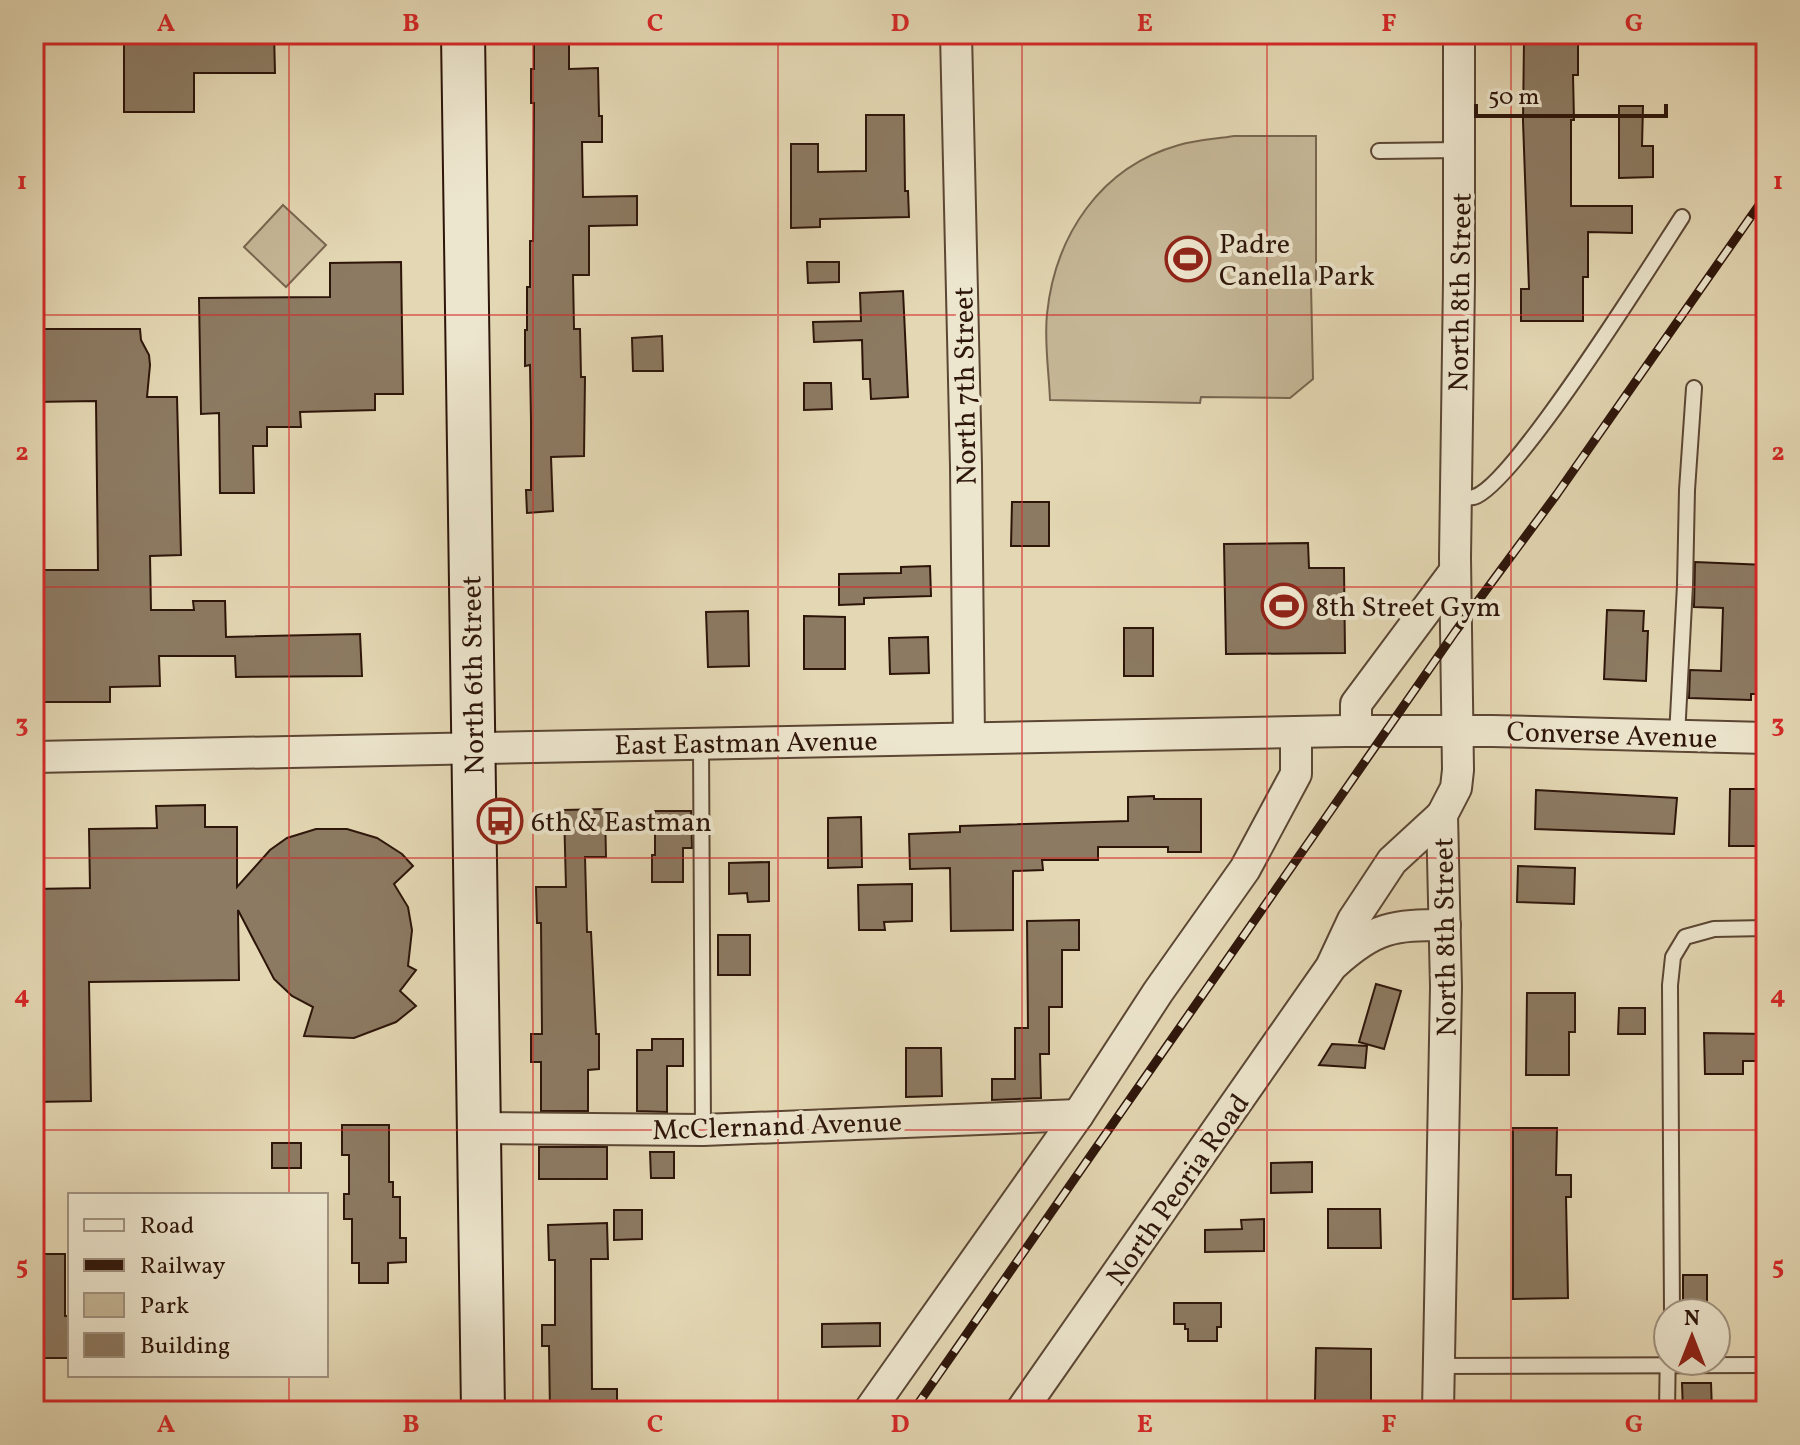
<svg xmlns="http://www.w3.org/2000/svg" width="1800" height="1445" font-family="Vollkorn,serif">
<style>
.green{fill:#c5b797;stroke:#796650;stroke-width:2}
.building{fill:#8c7a62;stroke:#2d150a;stroke-width:2}
.lines{fill:none;stroke-linecap:round;stroke-linejoin:round}
.lane-casing{stroke:#5b4634;stroke-width:18}
.street-casing{stroke:#5b4634;stroke-width:34}
.secondary-casing{stroke:#2d150a;stroke-width:46}
.lane{stroke:#ede6ce;stroke-width:14}
.street{stroke:#ede6ce;stroke-width:30}
.secondary{stroke:#ede6ce;stroke-width:42}
.rail-casing{stroke:#2d150a;stroke-width:9}
.rail{stroke:#ede6ce;stroke-width:6;stroke-dasharray:18;stroke-linecap:butt}
.grid{fill:none;stroke:#d62828;stroke-width:2;stroke-opacity:0.55}
.labels{text-anchor:middle;stroke-width:8;stroke-linejoin:round;paint-order:stroke}
.poi-label{font-size:28px;fill:#2d150a;stroke:#ede6ce;text-anchor:start}
.street-label{font-size:28px;fill:#2d150a;stroke:#ede6ce}
.neatline{fill:none;stroke:#d62828;stroke-width:3}
.grid-label{font-size:26px;text-anchor:middle;font-weight:bold;fill:#d62828}
</style>
<rect width="100%" height="100%" fill="#e4d8b4"/>
<filter id="stains"><feTurbulence type="fractalNoise" baseFrequency=".0025" numOctaves="4"/><feColorMatrix values="0 0 0 0 .2 0 0 0 0 .09 0 0 0 0 .02 0 0 0 .5 -.17"/></filter>
<radialGradient id="worn" r=".72"><stop offset=".6" stop-color="#630" stop-opacity="0"/><stop offset="1" stop-color="#630" stop-opacity=".3"/></radialGradient>
<g class="green">
<path d="M1234,136H1316V283L1311,284L1313,379L1290,398L1201,397L1200,403L1050,400C1049,372 1044,342 1047,314C1055,236 1100,167 1179,145C1196,140 1216,139 1234,136Z"/>
<path d="M283,205L326,245L286,287L244,247Z"/>
</g>
<g class="building">
<path d="M124,34H274L275,73H194V112H124Z"/>
<path d="M534,34H569V69L598,68L599,116H602V142H582L583,197L637,196V225L589,226V275H573L574,329H580L581,377H585L584,456L551,457L553,511L527,513L526,490H531V421L530,365L525,366V330H527V287H530V241H533L534,103H531V69H534Z"/>
<path d="M1578,39V75H1573L1574,120H1571V206H1632V233L1588,232V277H1583V321H1521V289H1529L1523,121L1524,40Z"/>
<path d="M1619,106H1643L1642,146H1653V177L1619,178Z"/>
<path d="M866,115H904L905,191H908L909,217L820,219V227L791,228V144H818V172L866,171Z"/>
<path d="M401,262L403,394H375V410L300,412L301,427H267V446H253L254,493H220L219,413L201,414L199,298L330,297V263Z"/>
<path d="M807,262H839V282L808,283Z"/>
<path d="M903,291L908,397L871,399L870,379H863L862,340L814,342L813,322L861,321L860,293Z"/>
<path d="M34,329H140L141,340L149,355L150,365L147,397H177L181,555L150,556L151,610H194L193,601H225L226,637L360,634L362,676L236,677L235,656H159L160,686L110,687V702H34V661H41V570H98L96,401L34,402Z"/>
<path d="M662,336L663,371H633L632,338Z"/>
<path d="M804,383H831L832,409L804,410Z"/>
<path d="M1012,502H1049V546H1011Z"/>
<path d="M1308,543L1309,568H1344L1345,653L1226,654L1224,544Z"/>
<path d="M1695,562L1766,565V694H1751V700L1689,698L1690,670L1721,671L1723,608L1694,607Z"/>
<path d="M930,566L931,596L864,598V604L839,605V574L901,573V567Z"/>
<path d="M1607,610L1644,611L1643,631H1648L1646,681L1604,679Z"/>
<path d="M748,611L749,666L708,667L706,612Z"/>
<path d="M804,616L845,617V669H804Z"/>
<rect x="1124" y="628" width="29" height="48"/>
<path d="M928,637L929,673L890,674L889,638Z"/>
<path d="M1730,789H1766V846H1729Z"/>
<path d="M1536,790L1677,798L1674,834L1535,829Z"/>
<path d="M1154,796V799H1201V852H1168V847H1098V860H1042L1043,870L1013,871V930L951,931L950,868L910,869L909,834L960,832V826L1128,821V797Z"/>
<path d="M205,805V827H237V887L270,850L287,838L316,829H347L377,838L402,854L413,866L394,884L408,907L412,930L408,966L416,970L400,991L416,1006L396,1022L354,1038L304,1036L313,1007L292,996L274,979L238,910L239,980L89,982L91,1101L34,1102V889L90,888L89,829L157,828L156,806Z"/>
<path d="M605,809L606,857H585L587,932H591L596,1034H599V1069L588,1070V1111H541V1062H531V1034H542L541,923H537L536,887H566L564,810Z"/>
<path d="M655,811H691L692,848H683V882H652V855H655Z"/>
<path d="M861,817L862,867L828,868V818Z"/>
<path d="M769,862V901L748,902L747,893L729,894V863Z"/>
<path d="M1518,866L1575,868L1574,904L1517,902Z"/>
<path d="M912,884V921L884,922L885,930H859L858,885Z"/>
<path d="M1079,920V950H1062V1007H1049V1054H1040L1041,1098L992,1100V1079H1015V1028H1028L1027,921Z"/>
<rect x="718" y="935" width="32" height="40"/>
<path d="M1376,984L1401,991L1384,1049L1359,1042Z"/>
<path d="M1527,993H1575V1032H1569V1075H1526Z"/>
<path d="M1619,1008H1645V1034H1618Z"/>
<path d="M1704,1033L1766,1034V1061H1743V1074H1705Z"/>
<path d="M652,1039H683V1066H667V1112L637,1111V1050H652Z"/>
<path d="M1332,1044L1367,1046L1365,1068L1319,1065Z"/>
<path d="M906,1048H941L942,1096L906,1097Z"/>
<path d="M342,1125H389V1182H393V1197H400V1238H406V1262L388,1263V1283H359V1263H352V1219H344V1194H349V1155H342Z"/>
<path d="M1513,1128H1557L1556,1175H1571V1197H1566L1568,1298L1513,1299Z"/>
<rect x="272" y="1143" width="29" height="25"/>
<rect x="539" y="1147" width="68" height="32"/>
<path d="M650,1152H674V1178H651Z"/>
<path d="M1312,1162V1192L1271,1193V1163Z"/>
<path d="M1328,1209H1380L1381,1248H1328Z"/>
<path d="M614,1210H642V1239L614,1240Z"/>
<path d="M1264,1219V1251L1205,1252V1230L1242,1229L1241,1220Z"/>
<path d="M607,1223L608,1259H591L592,1389H617V1411H550L549,1346H542V1325H555V1260H549L548,1225Z"/>
<path d="M34,1254H65V1316H70V1358H34Z"/>
<rect x="1683" y="1275" width="24" height="38"/>
<path d="M1174,1303H1221V1327H1217V1341H1188V1329H1185V1324H1174Z"/>
<path d="M880,1323V1346L822,1347V1324Z"/>
<path d="M1316,1348L1371,1349V1401H1315Z"/>
<path d="M1682,1383H1711L1712,1411H1683Z"/>
</g>
<g class="lines">
<g class="lane-casing">
<g id="lane">
<path d="M1379,151L1460,150"/>
<path d="M1456,497C1461,497 1469,498 1474,497C1514,485 1652,263 1682,217"/>
<path d="M1677,736L1685,585L1687,490L1694,388"/>
<path d="M701,743L703,1130"/>
<path d="M1672,1313L1670,985L1673,957L1685,937L1714,929L1766,928"/>
<path d="M1440,1366L1766,1365"/>
<path d="M1667,1411L1668,1342"/>
</g>
</g>
<g class="street-casing">
<g id="street">
<path d="M956,34L966,466L969,738"/>
<path d="M1356,731V704L1455,571"/>
<path d="M34,757L1345,731H1492L1766,738"/>
<path d="M1335,963C1375,927 1393,925 1445,925"/>
<path d="M477,1128L703,1130L1078,1115"/>
<path d="M869,1411L1078,1115L1158,992L1245,869L1296,774V732"/>
<path d="M1021,1411L1331,967L1353,920L1392,861L1442,815"/>
<path d="M1438,1411L1446,987L1442,815L1456,788L1458,770L1455,558L1459,280V34"/>
</g>
</g>
<g class="secondary-casing">
<path id="secondary" d="M463,34L483,1411"/>
</g>
<use href="#lane" class="lane"/>
<use href="#street" class="street"/>
<use href="#secondary" class="secondary"/>
<g class="rail-casing">
<path id="rail" d="M913,1411L1455,632L1557,494L1766,195"/>
</g>
<use href="#rail" class="rail"/>
</g>
<path class="grid" d="M289,34V1195M533,34V1411M778,34V1411M1022,34V1411M1267,34V1411M1511,34V1411M34,315H1766M34,587H1766M34,858H1766M34,1130H1766M289,1375V1411"/>
<defs>
<g id="stadium-ring" transform="scale(2.3)"><circle r="9.5" fill="#ede6ce" stroke="#8f2418" stroke-width="1.5"/><path d="M0-5a6.5 5 0 1 0 0 10a6.5 5 0 1 0 0-10ZM-3.5-1.8h7v3.6h-7Z" fill="#8f2418"/></g>
<g id="bus-ring" transform="scale(2.3)"><circle r="9.5" fill="#ede6ce" stroke="#8f2418" stroke-width="1.5"/><path d="M-5-6H5V4H4V6H2V4H-2V6H-4V4H-5ZM-3.5-4V0h7V-4ZM-3.5 1.2v1.5H-2V1.2ZM2 1.2v1.5H3.5V1.2Z" fill="#8f2418"/></g>
</defs>
<g fill-rule="evenodd">
<use href="#stadium-ring" x="1188" y="259"/>
<use href="#stadium-ring" x="1284" y="606"/>
<use href="#bus-ring" x="500" y="821"/>
</g>
<g class="labels">
<g class="poi-label">
<text x="1219" y="253">Padre<tspan x="1219" dy="32">Canella Park</tspan></text>
<text x="1315" y="616">8th Street Gym</text>
<text x="531" y="831">6th &amp; Eastman</text>
</g>
<g class="street-label">
<text transform="translate(1459 292) rotate(-89)" y="10">North 8th Street</text>
<text transform="translate(964 386) rotate(-91)" y="10">North 7th Street</text>
<text transform="translate(472 675) rotate(-91)" y="10">North 6th Street</text>
<text transform="translate(1612 734) rotate(2)" y="10">Converse Avenue</text>
<text transform="translate(746 742) rotate(-1)" y="10">East Eastman Avenue</text>
<text transform="translate(1444 937) rotate(-91)" y="10">North 8th Street</text>
<text transform="translate(777 1125) rotate(-2)" y="10">McClernand Avenue</text>
<text transform="translate(1177 1189) rotate(-55)" y="10">North Peoria Road</text>
</g>
</g>
<rect width="1800" height="1445" fill="none" stroke="#e4d8b4" stroke-width="88"/>
<rect x="68" y="1193" width="260" height="184" fill="#ede6ce" stroke="#a09280" stroke-width="2"/>
<rect x="84" y="1219" width="40" height="12" fill="#ede6ce" stroke="#a09280" stroke-width="2"/>
<text x="140" y="1233" font-size="24" fill="#2d150a">Road</text>
<rect x="84" y="1259" width="40" height="12" fill="#2d150a" stroke="#a09280" stroke-width="2"/>
<text x="140" y="1273" font-size="24" fill="#2d150a">Railway</text>
<rect x="84" y="1293" width="40" height="24" fill="#c5b797" stroke="#a09280" stroke-width="2"/>
<text x="140" y="1313" font-size="24" fill="#2d150a">Park</text>
<rect x="84" y="1333" width="40" height="24" fill="#8c7a62" stroke="#a09280" stroke-width="2"/>
<text x="140" y="1353" font-size="24" fill="#2d150a">Building</text>
<g transform="translate(1692 1337)"><circle r="38" fill="#ede6ce" stroke="#a09280" stroke-width="2"/>
<path d="M0-6L14 30L0 20L-14 30Z" fill="#8f2418"/>
<text y="-12" font-size="22" font-weight="bold" text-anchor="middle" fill="#2d150a">N</text>
</g>
<path d="M1476 104v12h190v-12" fill="none" stroke="#2d150a" stroke-width="4"/>
<text x="1488" y="104" font-size="24" fill="#2d150a" stroke="#ede6ce" stroke-width="6" paint-order="stroke">50 m</text>
<rect x="44" y="44" width="1712" height="1357" class="neatline"/>
<g class="grid-label">
<text x="166" y="31">A</text>
<text x="411" y="31">B</text>
<text x="655" y="31">C</text>
<text x="900" y="31">D</text>
<text x="1145" y="31">E</text>
<text x="1389" y="31">F</text>
<text x="1634" y="31">G</text>
<text x="22" y="189">1</text>
<text x="1778" y="189">1</text>
<text x="22" y="460">2</text>
<text x="1778" y="460">2</text>
<text x="22" y="732">3</text>
<text x="1778" y="732">3</text>
<text x="22" y="1003">4</text>
<text x="1778" y="1003">4</text>
<text x="22" y="1274">5</text>
<text x="1778" y="1274">5</text>
<text x="166" y="1432">A</text>
<text x="411" y="1432">B</text>
<text x="655" y="1432">C</text>
<text x="900" y="1432">D</text>
<text x="1145" y="1432">E</text>
<text x="1389" y="1432">F</text>
<text x="1634" y="1432">G</text>
</g>
<rect width="100%" height="100%" filter="url(#stains)"/>
<rect width="100%" height="100%" fill="url(#worn)"/>
</svg>
